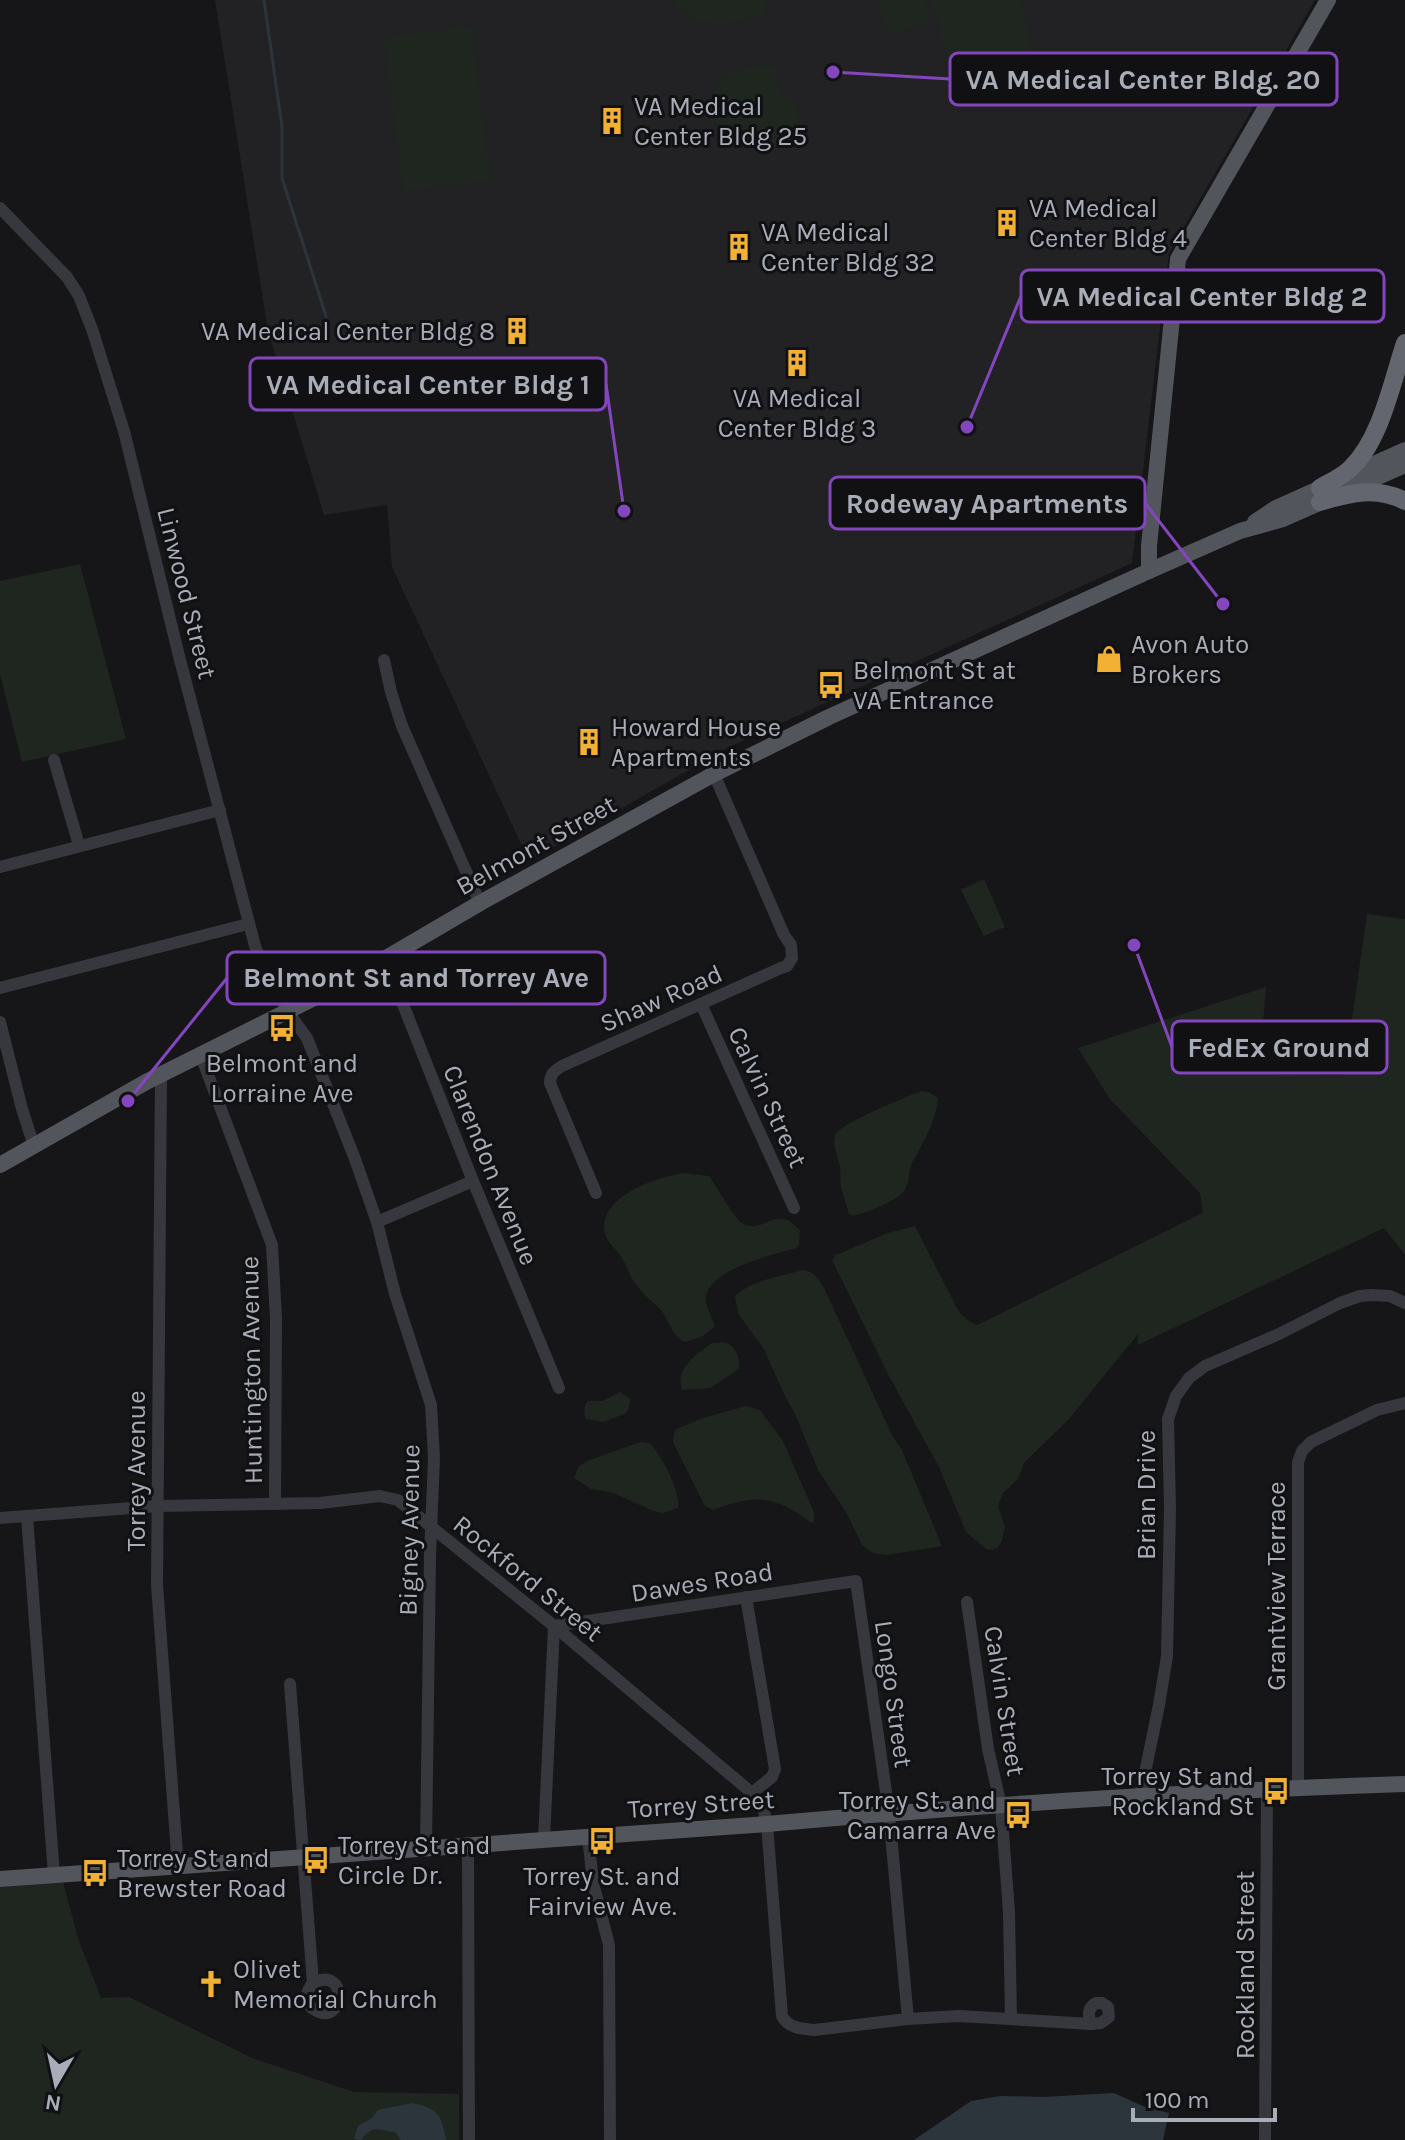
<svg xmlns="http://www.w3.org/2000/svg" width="1405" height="2140" font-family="Karla,sans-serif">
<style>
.built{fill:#222225}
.green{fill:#1e261f}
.water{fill:#2c353c}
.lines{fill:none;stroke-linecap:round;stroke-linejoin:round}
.stream{stroke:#2c353c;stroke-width:3}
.minor{stroke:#37383d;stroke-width:12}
.major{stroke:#53555c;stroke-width:16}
.highway{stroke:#63666e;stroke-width:18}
.labels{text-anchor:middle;stroke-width:6;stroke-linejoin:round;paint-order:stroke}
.poi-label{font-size:26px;fill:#a8adb8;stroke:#111113;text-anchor:start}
.street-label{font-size:26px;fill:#a8adb8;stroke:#111113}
.leader{fill:none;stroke:#8446be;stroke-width:3}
.callout-dot{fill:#8446be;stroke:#111113;stroke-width:3}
.callout{fill:#111113;stroke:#8446be;stroke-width:3}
.callout-label{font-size:28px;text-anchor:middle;font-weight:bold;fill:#a8adb8}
</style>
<rect width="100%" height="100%" fill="#161618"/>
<path class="built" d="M215,0H1315L1169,253L1132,563L729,747L529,861L392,567L387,505L324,515L268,331Z"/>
<g class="green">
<path d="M673,0H764L767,14C736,22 692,35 673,0Z"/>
<path d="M878,0H924L930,23L887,34Z"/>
<path d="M932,0H1020L1034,55L951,75Z"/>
<path d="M471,26L491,180L403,191L384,37Z"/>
<path d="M761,65L775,67L780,92L794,103L804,138L769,147L754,142L726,148C718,139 716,129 713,118C705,81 729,71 761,65Z"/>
<path d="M80,564L126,739L22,762L0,674V581Z"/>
<path d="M984,879L1005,927L984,936L961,890Z"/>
<path d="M1367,914L1405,919V1255L1384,1228L1138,1345V1334L1069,1419L1024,1463L1018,1479L1003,1493L998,1506L1005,1527L1002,1541L998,1547L992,1550L986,1549L966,1532L939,1467L889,1376L832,1260L836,1255L888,1233L915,1226L959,1312L970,1322L977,1325L1203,1213L1200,1193L1109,1098L1078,1048L1266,987L1259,1074L1344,1075Z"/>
<path d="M921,1091L929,1092L938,1098C936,1122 923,1143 912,1163C907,1172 911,1184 903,1192C894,1203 865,1213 852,1216L849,1214L841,1187L840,1167L834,1144L835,1134C848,1120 902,1099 921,1091Z"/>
<path d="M683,1173L709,1176C717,1187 734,1218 742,1223C757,1233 769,1216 784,1219C790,1220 795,1226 800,1230L799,1245L796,1248C773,1255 702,1270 706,1302C707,1310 713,1318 715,1326L703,1336L685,1342C672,1338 669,1319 660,1309C653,1302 644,1295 638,1287C630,1278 627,1265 620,1255C614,1247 605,1240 604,1229C603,1195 655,1178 683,1173Z"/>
<path d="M803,1270C815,1272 818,1278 824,1288L893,1437L902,1450L942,1546L887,1555L873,1553L862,1545L846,1512L818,1470L795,1414L783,1392L764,1349L739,1315L735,1297C745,1282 785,1275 803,1270Z"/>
<path d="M712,1343C717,1343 721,1342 725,1343C736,1345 741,1360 739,1369L710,1388L682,1390C675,1368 696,1355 712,1343Z"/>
<path d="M620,1392L630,1399L629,1408L626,1413L604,1422L586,1419C583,1413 584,1406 588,1401H603Z"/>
<path d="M746,1406L760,1410L783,1441L814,1512V1522H810C774,1494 754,1495 713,1510L705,1506L673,1442L674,1433L676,1429L703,1418Z"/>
<path d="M640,1442L650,1443C663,1459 680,1489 678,1508L663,1513L653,1511L614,1493L591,1489L574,1478L579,1466L587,1461Z"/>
<path d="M63,1882L79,1941L101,1998L129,1997L252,2058L354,2092L459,2094V2140H0V1887Z"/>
</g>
<g class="water">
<path d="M1114,2093L1145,2107L1169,2113L1163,2140H914L971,2101L1000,2096L1043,2097Z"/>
<path d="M412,2103C438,2108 442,2115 446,2140H401L395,2132C378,2130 373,2124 361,2140L354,2139L358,2126L372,2118L378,2110Z"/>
</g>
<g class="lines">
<path class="stream" d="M264,0L282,127V178L326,316"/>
<g class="minor">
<path d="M0,208L67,277L79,296L92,329L124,431L179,656L255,946L264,969L288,1012L307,1038L355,1159L377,1222L395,1294L431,1405L434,1458L430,1556L426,1847"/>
<path d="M384,660L391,692L402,726L480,903"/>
<path d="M54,760L79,845"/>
<path d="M0,867L220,810"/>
<path d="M385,959L473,1181L559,1388"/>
<path d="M0,988L248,924"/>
<path d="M701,1004L794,1208"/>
<path d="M0,1022L22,1109L34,1146"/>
<path d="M201,1056L272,1245L276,1319L275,1503"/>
<path d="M161,1074L157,1585L178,1867"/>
<path d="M596,1193L550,1083C550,1074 554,1071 562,1066L781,968L787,966L792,958L791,945L784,935L714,774"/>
<path d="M377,1222L473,1181"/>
<path d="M27,1516L54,1875"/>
<path d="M0,1518L158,1506L320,1503L380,1496L398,1500L554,1626L752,1793L763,1807L767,1824L782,2016C788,2028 802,2029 814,2030L908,2019L959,2016L1091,2024"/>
<path d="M746,1597L775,1769L772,1777L752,1793"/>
<path d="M967,1602L988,1749L1001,1806L1009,1912L1011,2019"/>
<path d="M290,1684L313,1983C306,1991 303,2004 315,2010C345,2027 349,1965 313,1983"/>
<path d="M1298,1788V1462L1302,1451L1311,1442L1377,1410L1405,1403"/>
<path d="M1140,1797L1159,1705L1167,1656L1170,1509L1168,1419L1176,1396L1189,1378L1205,1366L1279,1334L1340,1303L1360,1296L1372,1295L1390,1296L1405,1303"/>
<path d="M588,1836L593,1883L609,1945L610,2140"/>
<path d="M544,1839L554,1626L856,1581L889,1813L908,2019"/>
<path d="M468,1845L469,2140"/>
<path d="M1096,2003H1102L1108,2007L1109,2017L1101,2023L1091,2024C1088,2015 1087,2008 1096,2003Z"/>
<path d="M1265,2140L1267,1790"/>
</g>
<g class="major">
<path d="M1255,522L1276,508L1405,450"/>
<path d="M1149,571V546L1178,259L1328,0"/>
<path d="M0,1165L146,1082L340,985L480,903L714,774L829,717L1149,571L1240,531L1283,519L1405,465"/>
<path d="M0,1879L767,1824C979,1805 1192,1791 1405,1784"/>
</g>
<g class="highway">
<path d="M1320,488C1330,482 1342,477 1351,468C1381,439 1392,382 1405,343"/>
<path d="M1320,502C1349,493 1376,486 1405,501"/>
</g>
</g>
<defs>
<g id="building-bare" transform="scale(2.16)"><path d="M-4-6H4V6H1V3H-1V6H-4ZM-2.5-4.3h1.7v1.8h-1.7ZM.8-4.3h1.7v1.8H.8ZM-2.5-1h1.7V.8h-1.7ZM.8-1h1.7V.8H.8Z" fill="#f2b134" stroke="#111113" stroke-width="2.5" paint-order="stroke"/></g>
<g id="shop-bare" transform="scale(2.16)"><path d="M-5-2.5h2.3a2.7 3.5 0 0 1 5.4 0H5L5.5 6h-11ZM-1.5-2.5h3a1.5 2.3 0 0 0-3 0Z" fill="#f2b134" stroke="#111113" stroke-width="2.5" paint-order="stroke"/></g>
<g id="bus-bare" transform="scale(2.16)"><path d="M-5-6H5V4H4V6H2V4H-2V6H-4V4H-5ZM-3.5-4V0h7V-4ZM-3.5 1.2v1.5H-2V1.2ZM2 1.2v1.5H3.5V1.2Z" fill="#f2b134" stroke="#111113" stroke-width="2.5" paint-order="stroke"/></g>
<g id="church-bare" transform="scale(2.16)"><path d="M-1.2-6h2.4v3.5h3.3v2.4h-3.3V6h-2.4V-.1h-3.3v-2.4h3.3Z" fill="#f2b134" stroke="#111113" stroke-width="2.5" paint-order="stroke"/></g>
</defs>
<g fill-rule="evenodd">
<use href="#building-bare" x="612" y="121"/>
<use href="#building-bare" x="1007" y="223"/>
<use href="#building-bare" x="739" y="247"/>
<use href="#building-bare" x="517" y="331"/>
<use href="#building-bare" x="797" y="363"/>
<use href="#shop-bare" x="1109" y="659"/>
<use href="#bus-bare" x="831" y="685"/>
<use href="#building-bare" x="589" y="742"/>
<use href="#bus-bare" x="282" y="1028"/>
<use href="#bus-bare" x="1276" y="1791"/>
<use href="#bus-bare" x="1018" y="1815"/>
<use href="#bus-bare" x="602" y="1841"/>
<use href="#bus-bare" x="316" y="1860"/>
<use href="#bus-bare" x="95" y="1873"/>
<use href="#church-bare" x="211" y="1984"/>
</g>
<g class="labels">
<g class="poi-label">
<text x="634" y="115">VA Medical<tspan x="634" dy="30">Center Bldg 25</tspan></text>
<text x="1029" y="217">VA Medical<tspan x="1029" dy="30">Center Bldg 4</tspan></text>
<text x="761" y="241">VA Medical<tspan x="761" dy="30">Center Bldg 32</tspan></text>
<text x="495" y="340" text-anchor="end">VA Medical Center Bldg 8</text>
<text x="797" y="407" text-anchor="middle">VA Medical<tspan x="797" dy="30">Center Bldg 3</tspan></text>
<text x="1131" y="653">Avon Auto<tspan x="1131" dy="30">Brokers</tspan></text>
<text x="853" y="679">Belmont St at<tspan x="853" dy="30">VA Entrance</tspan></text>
<text x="611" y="736">Howard House<tspan x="611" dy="30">Apartments</tspan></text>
<text x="282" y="1072" text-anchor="middle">Belmont and<tspan x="282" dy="30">Lorraine Ave</tspan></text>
<text x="1254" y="1785" text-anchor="end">Torrey St and<tspan x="1254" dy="30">Rockland St</tspan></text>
<text x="996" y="1809" text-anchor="end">Torrey St. and<tspan x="996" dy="30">Camarra Ave</tspan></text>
<text x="338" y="1854">Torrey St and<tspan x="338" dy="30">Circle Dr.</tspan></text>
<text x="117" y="1867">Torrey St and<tspan x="117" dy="30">Brewster Road</tspan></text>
<text x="602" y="1885" text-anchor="middle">Torrey St. and<tspan x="602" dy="30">Fairview Ave.</tspan></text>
<text x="233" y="1978">Olivet<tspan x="233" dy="30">Memorial Church</tspan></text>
</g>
<g class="street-label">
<text transform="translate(187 593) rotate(76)" y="9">Linwood Street</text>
<text transform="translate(536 845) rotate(-29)" y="9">Belmont Street</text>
<text transform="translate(661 998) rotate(-24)" y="9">Shaw Road</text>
<text transform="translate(768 1097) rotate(65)" y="9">Calvin Street</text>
<text transform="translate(491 1165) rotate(68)" y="9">Clarendon Avenue</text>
<text transform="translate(251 1370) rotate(-91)" y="9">Huntington Avenue</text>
<text transform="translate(136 1471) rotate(-90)" y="9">Torrey Avenue</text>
<text transform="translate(1146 1495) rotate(-90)" y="9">Brian Drive</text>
<text transform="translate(409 1530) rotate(-89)" y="9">Bigney Avenue</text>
<text transform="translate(528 1578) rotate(39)" y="9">Rockford Street</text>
<text transform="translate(702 1582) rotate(-9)" y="9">Dawes Road</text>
<text transform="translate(1276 1586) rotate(-90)" y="9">Grantview Terrace</text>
<text transform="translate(894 1694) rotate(82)" y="9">Longo Street</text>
<text transform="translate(1005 1701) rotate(81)" y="9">Calvin Street</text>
<text transform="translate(701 1804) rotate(-4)" y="9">Torrey Street</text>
<text transform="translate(1245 1965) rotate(-90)" y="9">Rockland Street</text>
</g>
</g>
<path class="leader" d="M833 72L950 79M967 427L1021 296M624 511L606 384M1223 604L1145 503M128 1101L227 978M1134 945L1172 1047"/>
<g class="callout-dot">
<circle cx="833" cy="72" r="8"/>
<circle cx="967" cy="427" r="8"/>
<circle cx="624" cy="511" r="8"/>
<circle cx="1223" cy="604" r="8"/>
<circle cx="128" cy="1101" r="8"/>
<circle cx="1134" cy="945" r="8"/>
</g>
<g class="callout">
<rect x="950" y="53" width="387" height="52" rx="8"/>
<rect x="1021" y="270" width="363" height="52" rx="8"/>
<rect x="250" y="358" width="356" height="52" rx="8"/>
<rect x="830" y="477" width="315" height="52" rx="8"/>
<rect x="227" y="952" width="378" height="52" rx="8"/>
<rect x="1172" y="1021" width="215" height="52" rx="8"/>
</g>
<g class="callout-label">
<text x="1143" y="89">VA Medical Center Bldg. 20</text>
<text x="1202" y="306">VA Medical Center Bldg 2</text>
<text x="428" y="394">VA Medical Center Bldg 1</text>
<text x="987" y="513">Rodeway Apartments</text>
<text x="416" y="987">Belmont St and Torrey Ave</text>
<text x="1279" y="1057">FedEx Ground</text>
</g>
<g transform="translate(56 2084) rotate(189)" stroke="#111113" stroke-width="6" paint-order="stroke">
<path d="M0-6L14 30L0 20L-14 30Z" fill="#a8adb8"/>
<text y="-12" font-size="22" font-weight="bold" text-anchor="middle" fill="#a8adb8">N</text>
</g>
<path d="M1133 2108v12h142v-12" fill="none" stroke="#a8adb8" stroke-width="4"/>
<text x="1145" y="2108" font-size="24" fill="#a8adb8" stroke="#111113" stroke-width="6" paint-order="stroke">100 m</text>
</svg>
